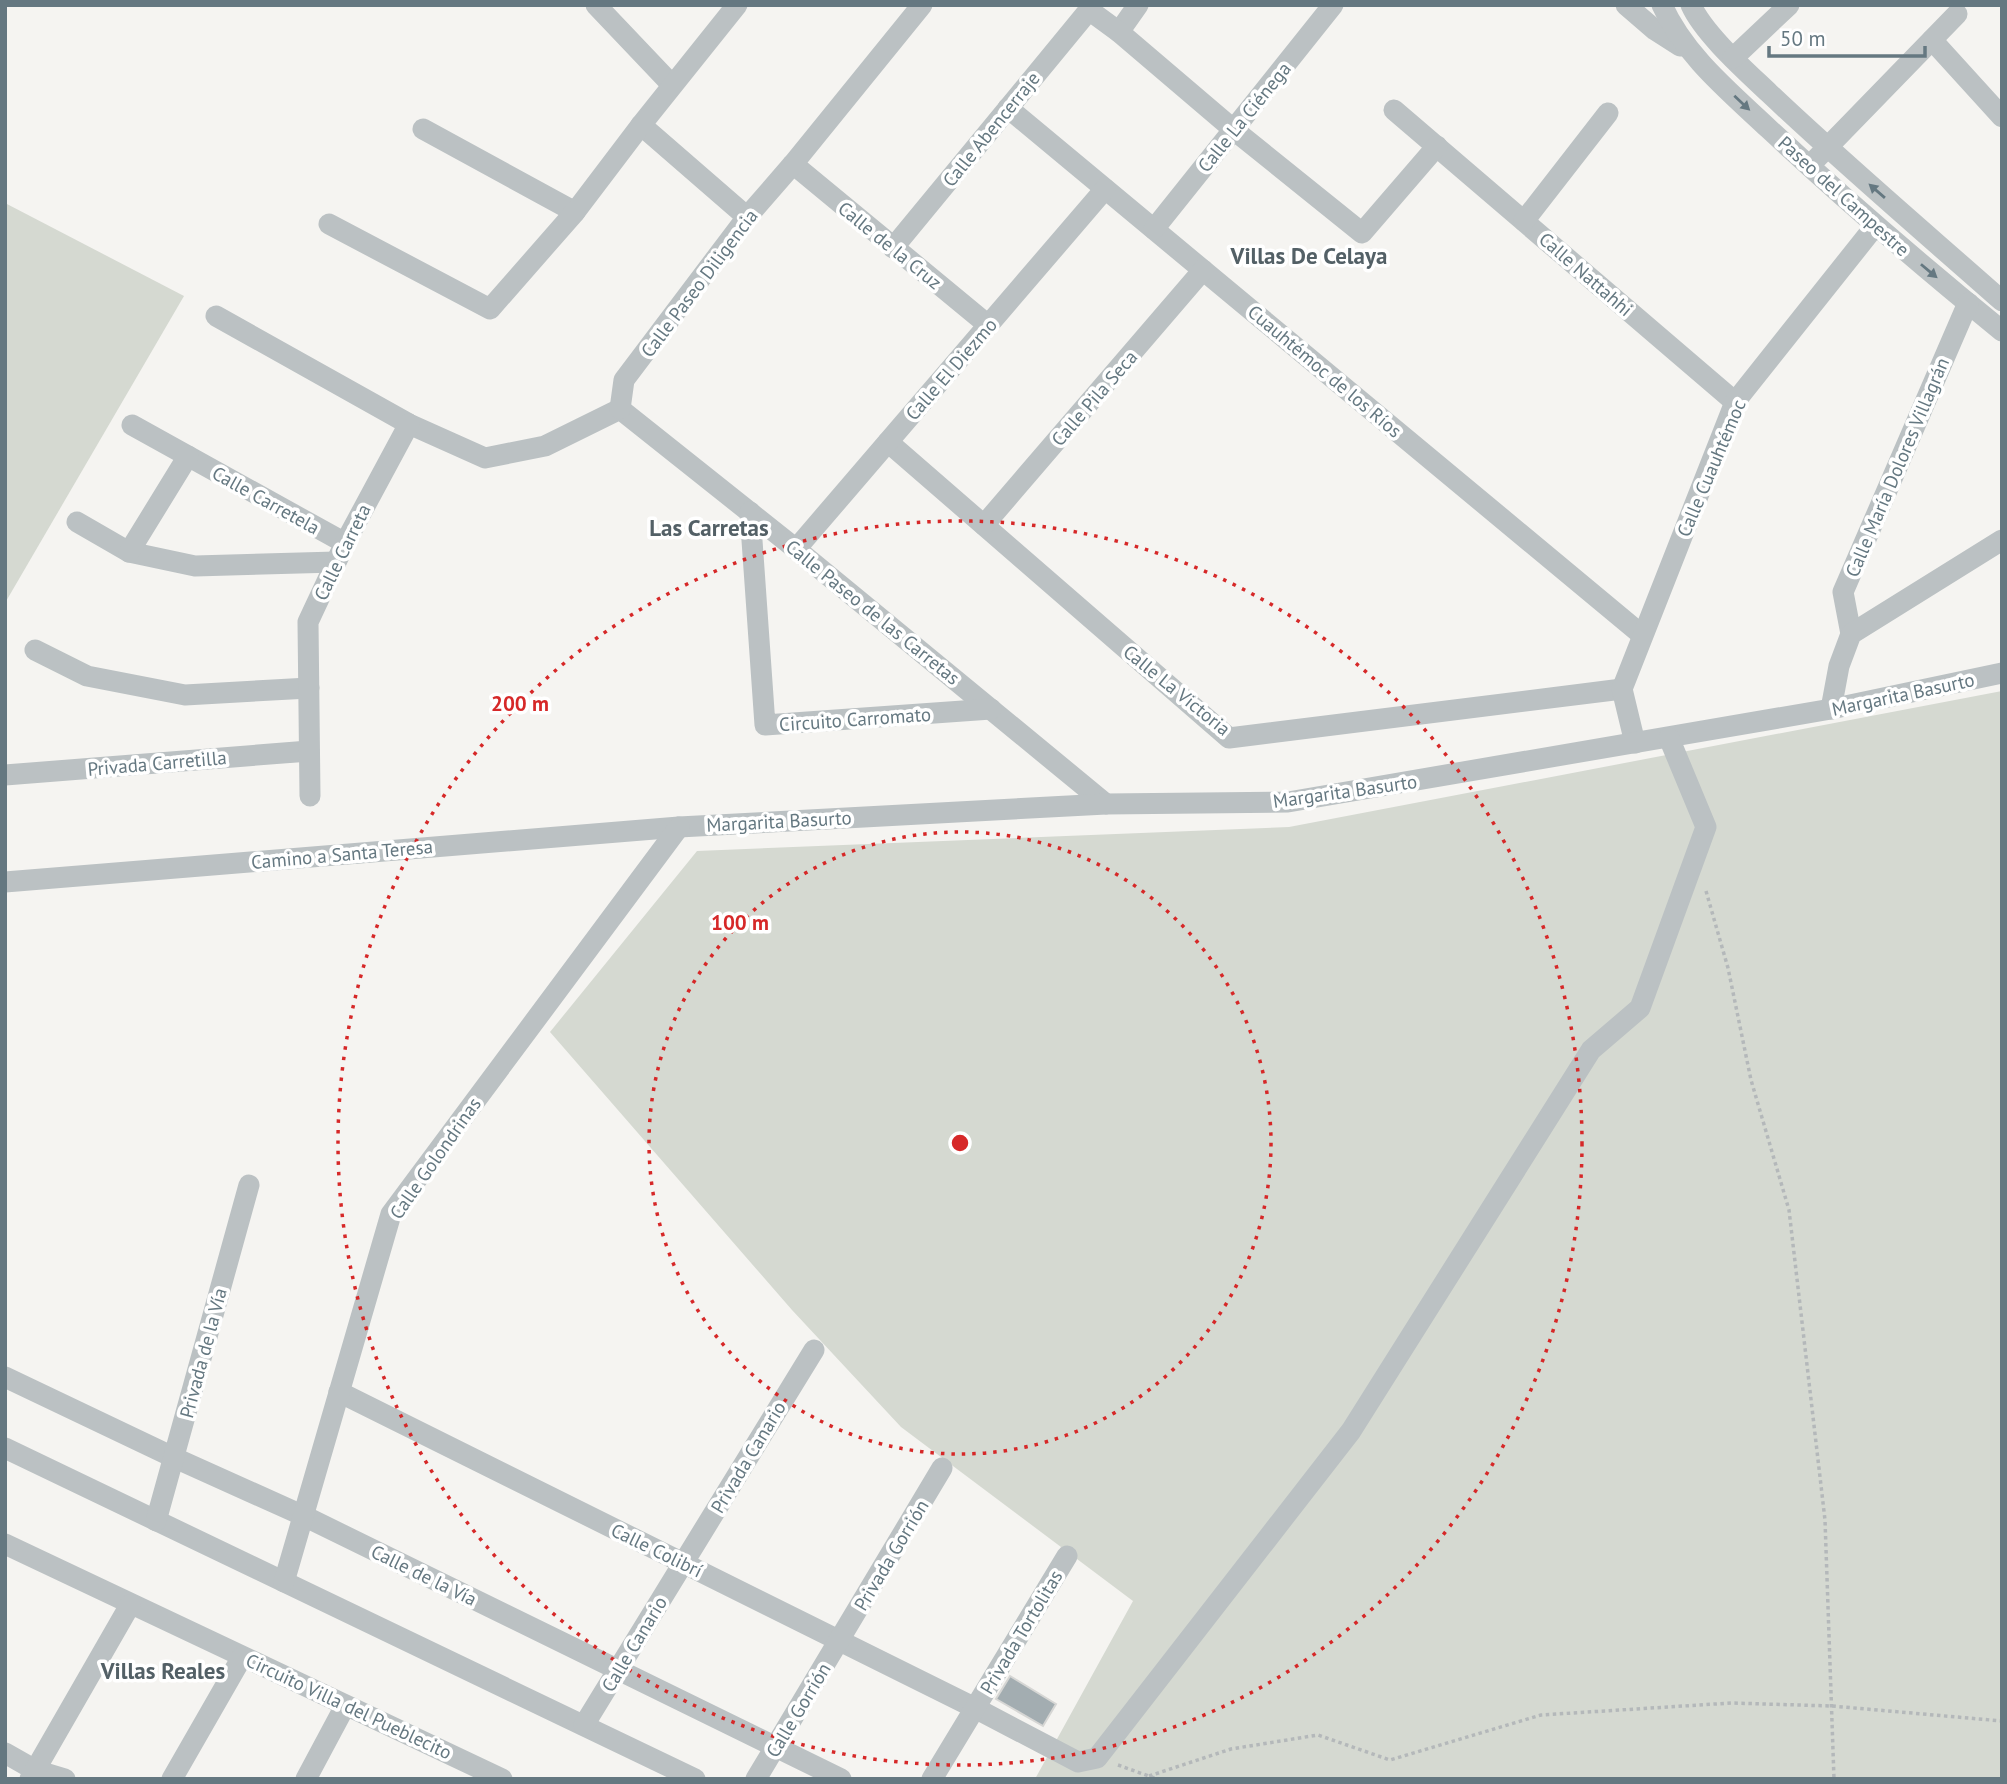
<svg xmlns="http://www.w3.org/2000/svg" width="2007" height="1784" font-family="'PT Sans',sans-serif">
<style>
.green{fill:#d5d9d1}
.building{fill:#a3adb1;stroke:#d6d6d4;stroke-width:2}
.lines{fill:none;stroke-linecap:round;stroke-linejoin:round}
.path{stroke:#b4b8ba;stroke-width:3.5;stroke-dasharray:3.5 3.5;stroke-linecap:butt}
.minor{stroke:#bbc1c3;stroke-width:21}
.oneway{fill:#657881}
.ring{fill:none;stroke:#d62828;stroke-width:3.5;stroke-dasharray:3.5 7}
.labels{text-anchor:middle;stroke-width:7;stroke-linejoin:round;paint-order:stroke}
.street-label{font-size:19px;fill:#657881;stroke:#fff}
.quarter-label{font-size:23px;font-weight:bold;fill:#536066;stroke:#fff}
.centre{fill:#d62828;stroke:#fff;stroke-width:3.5}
.ring-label{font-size:21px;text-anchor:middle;font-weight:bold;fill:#d62828;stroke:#fff;stroke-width:7;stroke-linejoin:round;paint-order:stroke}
</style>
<rect width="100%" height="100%" fill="#f5f4f1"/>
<g class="green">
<path d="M5,203L184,296L5,603Z"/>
<path d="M2002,691V1779H1035L1133,1601L901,1427L792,1310L550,1032L697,851L1289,827Z"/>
</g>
<path class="building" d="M1010,1676L1056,1704L1043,1726L996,1699Z"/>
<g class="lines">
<g class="path">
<path d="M1706,891L1728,968L1751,1080L1789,1210L1825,1520L1834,1779"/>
<path d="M1118,1765L1157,1779"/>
<path d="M1149,1776L1231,1749L1318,1735L1390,1760L1541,1715L1731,1703L1832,1706L2002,1721"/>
</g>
<g class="minor">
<path d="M596,5L672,85"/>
<path d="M1626,5L1655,30L1680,46"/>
<path d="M1662,5C1685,56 1730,92 1769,129C1844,199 1922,266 2002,331"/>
<path d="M1691,5C1704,34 1746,71 1769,93C1845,165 1924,232 2002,301"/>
<path d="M1119,32L1138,5"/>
<path d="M1932,40L2002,117"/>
<path d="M1733,58L1789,5"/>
<path d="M1008,108L1642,635"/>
<path d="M1394,110L1735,402"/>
<path d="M641,125L747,217"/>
<path d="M423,129L575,212"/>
<path d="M1817,158L1957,14"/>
<path d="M793,164L988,325"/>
<path d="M1524,221L1608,113"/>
<path d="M329,224L490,309L575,212L641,125L737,5"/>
<path d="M1154,229L1333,5"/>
<path d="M893,248L1089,10L1119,32L1234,130L1362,233L1437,146"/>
<path d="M216,316L409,424L485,458L545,446L620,409L796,549L1106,804"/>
<path d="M620,409L624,380L747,217L793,164L922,5"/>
<path d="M132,425L345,543"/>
<path d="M888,442L1229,738L1622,689"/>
<path d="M750,512L765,725L991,709"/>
<path d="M77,522L129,552L195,566L336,562"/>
<path d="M984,525L1203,270"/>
<path d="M796,549L1105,189"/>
<path d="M129,552L188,456"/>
<path d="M1851,634L1843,592L1968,303"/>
<path d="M35,650L87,676L185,695L309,688"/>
<path d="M1831,709L1839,666L1851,634L2002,540"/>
<path d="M1635,743L1622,689L1735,402L1875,226"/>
<path d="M5,775L309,751"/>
<path d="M310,796L308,622L345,543L409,424"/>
<path d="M5,882L679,827L1106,804L1288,802L1831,709L2002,673"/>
<path d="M5,1377L175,1458L304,1516L841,1779"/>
<path d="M339,1392L975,1708L1078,1762L1097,1758L1351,1431L1591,1050L1640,1008L1706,827L1669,738"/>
<path d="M5,1448L695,1779"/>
<path d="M156,1521L249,1185"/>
<path d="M5,1544L502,1779"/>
<path d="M284,1582L391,1214L679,827"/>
<path d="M584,1725L814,1350"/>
<path d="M5,1753L35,1770L65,1779"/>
<path d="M30,1779L130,1605"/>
<path d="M172,1779L242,1657"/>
<path d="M306,1779L345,1706"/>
<path d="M756,1779L942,1468"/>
<path d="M932,1779L1067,1556"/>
</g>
</g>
<defs><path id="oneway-solid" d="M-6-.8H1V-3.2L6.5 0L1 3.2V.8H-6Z" transform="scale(1.75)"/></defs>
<g class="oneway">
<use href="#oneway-solid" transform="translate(1742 103) rotate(43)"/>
<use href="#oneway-solid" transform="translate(1877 191) rotate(-139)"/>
<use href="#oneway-solid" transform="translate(1929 271) rotate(40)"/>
</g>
<g class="ring">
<circle cx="960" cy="1143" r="311"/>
<circle cx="960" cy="1143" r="622"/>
</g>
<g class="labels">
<g class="street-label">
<text transform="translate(1244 117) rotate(-51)" y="7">Calle La Ciénega</text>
<text transform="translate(991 129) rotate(-51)" y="7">Calle Abencerraje</text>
<text transform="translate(1844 196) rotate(42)" y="7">Paseo del Campestre</text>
<text transform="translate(890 245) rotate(39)" y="7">Calle de la Cruz</text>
<text transform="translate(1586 274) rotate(41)" y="7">Calle Nattahhi</text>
<text transform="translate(699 283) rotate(-53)" y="7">Calle Paseo Diligencia</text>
<text transform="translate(951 369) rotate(-49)" y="7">Calle El Diezmo</text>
<text transform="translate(1325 371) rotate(40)" y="7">Cuauhtémoc de los Ríos</text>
<text transform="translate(1094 398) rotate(-49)" y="7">Calle Pila Seca</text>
<text transform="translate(1897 467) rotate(-67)" y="7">Calle María Dolores Villagrán</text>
<text transform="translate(1711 468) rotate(-67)" y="7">Calle Cuauhtémoc</text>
<text transform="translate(266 500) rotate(29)" y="7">Calle Carretela</text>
<text transform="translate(342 552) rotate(-64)" y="7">Calle Carreta</text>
<text transform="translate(873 612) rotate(39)" y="7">Calle Paseo de las Carretas</text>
<text transform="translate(1177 690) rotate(39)" y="7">Calle La Victoria</text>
<text transform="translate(1903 694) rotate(-12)" y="7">Margarita Basurto</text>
<text transform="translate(855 719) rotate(-4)" y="7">Circuito Carromato</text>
<text transform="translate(157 763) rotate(-5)" y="7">Privada Carretilla</text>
<text transform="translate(1345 791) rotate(-8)" y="7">Margarita Basurto</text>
<text transform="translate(779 821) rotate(-3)" y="7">Margarita Basurto</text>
<text transform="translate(342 854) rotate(-5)" y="7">Camino a Santa Teresa</text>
<text transform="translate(435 1158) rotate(-55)" y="7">Calle Golondrinas</text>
<text transform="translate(203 1353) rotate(-75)" y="7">Privada de la Vía</text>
<text transform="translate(748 1457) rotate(-59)" y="7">Privada Canario</text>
<text transform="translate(657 1550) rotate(26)" y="7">Calle Colibrí</text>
<text transform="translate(891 1555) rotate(-59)" y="7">Privada Gorrión</text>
<text transform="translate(424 1575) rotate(26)" y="7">Calle de la Vía</text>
<text transform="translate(1021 1632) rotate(-59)" y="7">Privada Tortolitas</text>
<text transform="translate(634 1644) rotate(-59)" y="7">Calle Canario</text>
<text transform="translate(349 1706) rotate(25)" y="7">Circuito Villa del Pueblecito</text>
<text transform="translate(798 1710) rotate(-59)" y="7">Calle Gorrión</text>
</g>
<g class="quarter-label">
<text x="1309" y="264">Villas De Celaya</text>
<text x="709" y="536">Las Carretas</text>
<text x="163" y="1679">Villas Reales</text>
</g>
</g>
<circle cx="960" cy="1143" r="10" class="centre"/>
<g class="ring-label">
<text x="520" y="711">200 m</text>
<text x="740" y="930">100 m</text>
</g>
<rect width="2007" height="1784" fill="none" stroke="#657881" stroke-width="14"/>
<path d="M1769 46v10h156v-10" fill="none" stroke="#657881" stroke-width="3.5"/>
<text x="1780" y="46" font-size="21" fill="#657881" stroke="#ffffff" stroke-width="5" paint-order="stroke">50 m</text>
</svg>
